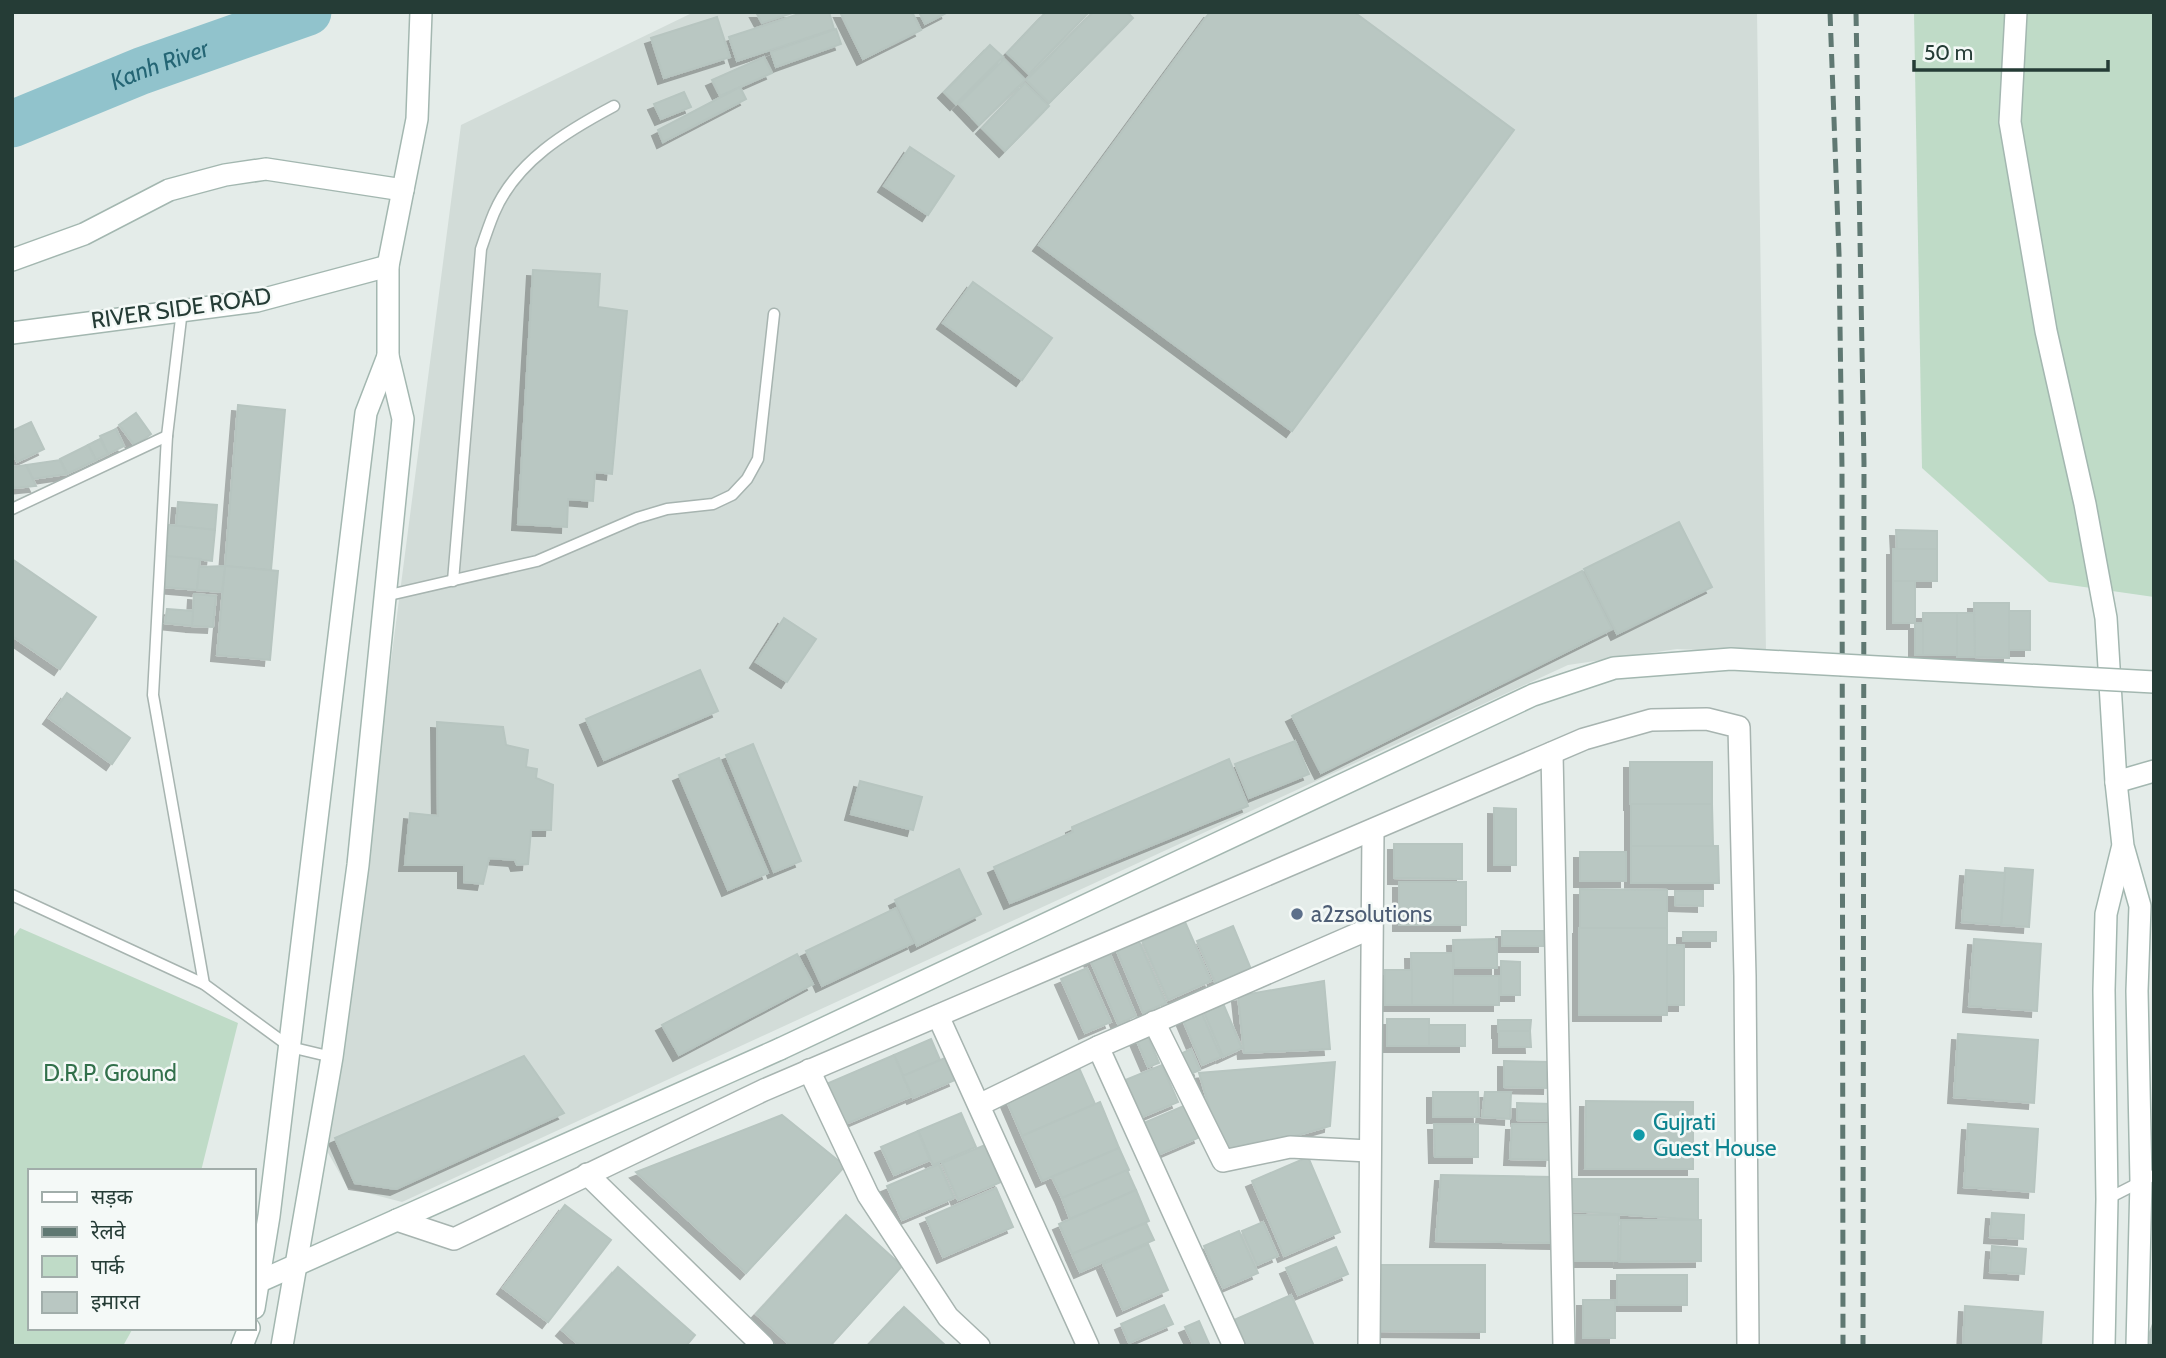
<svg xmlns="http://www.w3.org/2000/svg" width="2166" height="1358" font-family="Cabin,'Noto Sans Devanagari',sans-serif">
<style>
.built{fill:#d2dcd8}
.green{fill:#bfdbc7}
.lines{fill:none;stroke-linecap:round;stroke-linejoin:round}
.river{stroke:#91c3cc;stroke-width:47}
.building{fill:#b9c7c2;stroke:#b7c5c0;stroke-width:2;filter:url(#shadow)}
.lane-casing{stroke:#a7b4b0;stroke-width:13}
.street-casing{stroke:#a7b4b0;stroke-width:24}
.secondary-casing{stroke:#a3b7b0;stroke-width:24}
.lane{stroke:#fff;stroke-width:10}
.street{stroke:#fff;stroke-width:21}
.secondary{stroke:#fff;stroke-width:21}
.rail{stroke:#5f7872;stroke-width:5;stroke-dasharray:14 7;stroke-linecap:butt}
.secondary-bridge-casing{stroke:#a3b7b0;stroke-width:24;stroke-linecap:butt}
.secondary-bridge{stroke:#fff;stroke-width:21}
.service-dot{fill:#5c6f8a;stroke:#f4f9f7;stroke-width:2.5}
.culture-dot{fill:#0f9aa8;stroke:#f4f9f7;stroke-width:2.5}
.labels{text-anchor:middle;stroke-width:5;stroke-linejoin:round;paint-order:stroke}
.street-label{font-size:23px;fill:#253c36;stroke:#f4f9f7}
.service-label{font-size:23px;fill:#4e5e75;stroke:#f4f9f7;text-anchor:start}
.park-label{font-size:23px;fill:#32704b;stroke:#f4f9f7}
.culture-label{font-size:23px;fill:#0d838f;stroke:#f4f9f7;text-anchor:start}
.water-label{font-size:24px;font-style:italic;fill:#246574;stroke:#f4f9f7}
</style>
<defs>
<filter id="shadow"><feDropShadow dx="-6" dy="6" stdDeviation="0" flood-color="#0004"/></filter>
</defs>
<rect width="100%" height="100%" fill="#e4ece9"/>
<path class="built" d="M694,12H1757L1766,653L1677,649L1568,665L402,1202L348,1188L327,1151L461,125Z"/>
<g class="green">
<path d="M1914,12H2154V597L2049,582L1922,468Z"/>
<path d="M20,928L238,1023L201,1171H30V1328H133L123,1346H12V939Z"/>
</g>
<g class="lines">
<path class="river" id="s1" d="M12,124L141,71L308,12"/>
</g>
<g class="building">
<path d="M756,12H792V13L762,23Z"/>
<path d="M805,12H829L834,29L737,61L729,37Z"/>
<path d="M840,12H912L921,30L863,59Z"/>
<path d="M919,12H948L925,24Z"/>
<path d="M1046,12H1089L1029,74L1007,53Z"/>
<path d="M1093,12H1127L1133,18L1049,103L1026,80Z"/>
<path d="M1210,12H1354L1514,130L1292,431L1039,245Z"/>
<path d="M717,17L730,57L664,78L651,38Z"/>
<path d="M836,29L841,44L776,67L771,52Z"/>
<path d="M990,45L1003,57L956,104L944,92Z"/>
<path d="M764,57L772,73L720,96L712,80Z"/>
<path d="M1004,59L1025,80L979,125L959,104Z"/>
<path d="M1025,83L1049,106L1005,151L982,128Z"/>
<path d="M740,87L746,99L663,142L658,130Z"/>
<path d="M684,92L691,107L661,119L654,104Z"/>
<path d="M910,147L954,176L928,215L884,186Z"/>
<path d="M533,270L600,274L598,307L627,311L612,474L595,472L593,501L568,499L567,527L518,524Z"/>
<path d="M973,282L1052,338L1022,380L943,323Z"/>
<path d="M238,405L285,410L271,570L225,566Z"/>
<path d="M136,413L151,434L135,446L119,425Z"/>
<path d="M31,422L44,449L17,462L12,451V431Z"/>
<path d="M116,429L124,446L108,454L100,436Z"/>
<path d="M100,439L108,454L96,460L88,445Z"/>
<path d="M88,445L96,460L67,474L60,459Z"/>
<path d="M60,460L67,474L33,479L26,465Z"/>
<path d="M26,465L36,486L15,488L12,483V467Z"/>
<path d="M178,502L217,505L215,530L176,526Z"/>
<path d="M1679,522L1712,587L1617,634L1584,569Z"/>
<path d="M169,525L215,530L212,561L166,556Z"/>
<path d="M1896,530L1937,531V549H1897Z"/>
<rect x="1893" y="549" width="44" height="32"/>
<path d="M166,556L200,559L197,590L164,587Z"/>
<path d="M12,559L96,617L60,669L12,636Z"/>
<path d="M225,566L278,571L270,660L217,655Z"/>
<path d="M225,566L222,592L197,590L199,567Z"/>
<path d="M1582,571L1612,629L1321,773L1292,716Z"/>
<rect x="1893" y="581" width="22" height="42"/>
<path d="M194,594L216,596L213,627L192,626Z"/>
<path d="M1974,603H2009V658L1975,657Z"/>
<path d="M167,609L193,611L192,626L165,623Z"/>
<rect x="2009" y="611" width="21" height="39"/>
<rect x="1923" y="613" width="34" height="42"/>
<path d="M1957,613H1974L1975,657H1957Z"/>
<path d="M784,618L816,639L787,682L756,662Z"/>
<rect x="1915" y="623" width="8" height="32"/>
<path d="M700,670L718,711L604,760L586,719Z"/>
<path d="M67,693L130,738L112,764L49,718Z"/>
<path d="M437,722L503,727L506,745L528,750L526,767L537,769L536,778L553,785L551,830H531L528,864L517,865L515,860L489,858L483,884L464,882V865H405L410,813L438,816Z"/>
<path d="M1295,741L1309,774L1249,798L1235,764Z"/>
<path d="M753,744L801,861L774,872L726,755Z"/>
<path d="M719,758L768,873L728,890L679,775Z"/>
<path d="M1229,759L1248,806L1010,903L994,867L1073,832L1072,827Z"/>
<rect x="1630" y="762" width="82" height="42"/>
<path d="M860,781L922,797L913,830L851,814Z"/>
<path d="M1631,804H1712L1713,846H1631Z"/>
<path d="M1494,808L1516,809V865H1494Z"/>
<path d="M1394,844H1462V879L1394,878Z"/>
<path d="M1631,846H1718L1719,883H1631Z"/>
<rect x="1580" y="852" width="46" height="29"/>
<path d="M2005,868L2033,870L2029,927L2001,925Z"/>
<path d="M959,869L981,914L917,946L895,900Z"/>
<path d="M1966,870L2005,873L2001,925L1962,922Z"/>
<rect x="1399" y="882" width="67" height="43"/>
<path d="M1580,889L1667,890V928H1580Z"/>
<path d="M1675,891H1703V906L1675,905Z"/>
<path d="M896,908L913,943L822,986L806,951Z"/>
<path d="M1185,922L1211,981L1168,1000L1142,941Z"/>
<path d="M1233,926L1253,974L1218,989L1197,941Z"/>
<rect x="1579" y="928" width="88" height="87"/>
<rect x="1502" y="931" width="42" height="15"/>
<rect x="1683" y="932" width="33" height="9"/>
<path d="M1138,939L1166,1003L1143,1013L1116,949Z"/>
<path d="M1497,939V968H1454L1453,940Z"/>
<path d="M1974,939L2041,944L2037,1011L1969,1006Z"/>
<rect x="1667" y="945" width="17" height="60"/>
<path d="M1107,947L1136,1016L1118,1024L1088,955Z"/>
<path d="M1411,953H1453V1005H1412Z"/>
<path d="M797,954L813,984L679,1055L662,1025Z"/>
<path d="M1501,961L1520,962V995H1501Z"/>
<path d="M1087,968L1111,1022L1085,1033L1061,979Z"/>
<rect x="1385" y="970" width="27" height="35"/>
<rect x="1453" y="976" width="46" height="29"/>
<path d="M1324,981L1330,1049L1244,1053L1238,996Z"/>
<path d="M1222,1001L1242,1048L1223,1057L1203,1010Z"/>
<path d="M1200,1009L1221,1057L1202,1065L1182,1018Z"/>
<rect x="1387" y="1019" width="42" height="27"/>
<path d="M1498,1020H1531L1530,1031L1498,1032Z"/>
<rect x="1429" y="1025" width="36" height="21"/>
<path d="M1499,1031H1530L1531,1047H1499Z"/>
<path d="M1147,1034L1159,1063L1148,1067L1136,1039Z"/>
<path d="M1958,1034L2038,1040L2034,1103L1954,1097Z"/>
<path d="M931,1039L940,1060L903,1076L894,1055Z"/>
<path d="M1191,1049L1200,1070L1183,1077L1174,1057Z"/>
<path d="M894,1055L912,1096L841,1126L824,1085Z"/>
<path d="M524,1056L564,1113L396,1189L355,1183L335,1138Z"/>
<path d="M945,1058L955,1080L913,1098L903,1076Z"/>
<path d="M1504,1061L1550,1062L1549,1088L1504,1087Z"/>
<path d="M1335,1062L1330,1126L1224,1156L1199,1073Z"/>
<path d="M1162,1065L1178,1102L1135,1120L1118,1083Z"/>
<path d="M1079,1068L1095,1104L1022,1136L1006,1099Z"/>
<path d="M1433,1092H1478L1479,1117H1433Z"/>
<path d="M1485,1092H1511L1510,1119L1482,1117Z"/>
<path d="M1586,1101L1693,1102V1169H1585Z"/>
<path d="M1100,1102L1119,1148L1042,1181L1022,1136Z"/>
<path d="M1517,1103L1553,1104L1554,1121L1517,1120Z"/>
<path d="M1186,1105L1200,1137L1153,1157L1139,1125Z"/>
<path d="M961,1113L976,1147L933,1165L918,1131Z"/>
<path d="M782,1115L845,1166L746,1273L636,1172Z"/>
<path d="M1434,1124H1478V1157H1435Z"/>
<path d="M1512,1124H1554L1551,1160L1510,1159Z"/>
<path d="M1968,1124L2038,1129L2034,1192L1964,1187Z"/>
<path d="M918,1131L930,1160L894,1175L881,1147Z"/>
<path d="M985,1145L1001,1182L958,1200L942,1163Z"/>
<path d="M1119,1148L1129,1170L1062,1198L1052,1177Z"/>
<path d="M1308,1157L1340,1232L1284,1256L1252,1181Z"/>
<path d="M939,1164L954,1198L902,1220L887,1186Z"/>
<path d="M1127,1170L1136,1190L1070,1219L1062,1198Z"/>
<path d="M1441,1175L1555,1177L1556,1243L1436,1241Z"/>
<path d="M1571,1179H1698V1220L1573,1211Z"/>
<path d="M996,1188L1013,1227L943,1257L926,1218Z"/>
<path d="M1136,1190L1149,1221L1072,1254L1059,1224Z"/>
<path d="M565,1205L611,1240L548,1322L503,1288Z"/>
<path d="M1992,1213L2024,1215L2023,1239L1990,1237Z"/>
<path d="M846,1215L902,1266L830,1346H791L756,1314Z"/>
<path d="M1569,1215H1619L1618,1261H1569Z"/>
<path d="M1621,1220H1701V1261L1620,1262Z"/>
<path d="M1263,1222L1278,1256L1257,1265L1242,1231Z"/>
<path d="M1146,1223L1154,1240L1080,1272L1072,1254Z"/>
<path d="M1239,1231L1258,1273L1223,1288L1204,1246Z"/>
<path d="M1148,1244L1168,1290L1123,1310L1103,1264Z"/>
<path d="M1992,1246L2026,1249L2024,1274L1990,1272Z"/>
<path d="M1336,1247L1348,1274L1298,1295L1286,1268Z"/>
<path d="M1378,1265H1485V1332L1378,1331Z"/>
<path d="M618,1267L695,1335L686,1346H580L562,1330Z"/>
<rect x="1617" y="1275" width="70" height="30"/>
<path d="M1291,1295L1314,1346H1245L1234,1320Z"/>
<rect x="1583" y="1300" width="32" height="38"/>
<path d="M1164,1305L1173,1324L1129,1343L1121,1324Z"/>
<path d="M1965,1306L2043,1312L2041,1346H1963Z"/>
<path d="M904,1307L946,1346H867Z"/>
<path d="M1199,1321L1210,1346H1194L1185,1327Z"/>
<path d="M2154,1321V1346H2145Z"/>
</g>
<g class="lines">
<g class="lane-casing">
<g id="lane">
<path d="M182,310L167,436L153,695L204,984"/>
<path d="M12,509L167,436"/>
<path d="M453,581L481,249C485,237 489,225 494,213C516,161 567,131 614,106"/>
<path d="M385,596L537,561L637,518L667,509L713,504L732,495L747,479L758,459L774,314"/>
<path d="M12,895L204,984L290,1047L332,1057"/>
<path d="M2107,1199L2154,1175"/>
</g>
</g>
<g class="street-casing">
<g id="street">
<path d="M1552,753L1564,1346"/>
<path d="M938,1016L1088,1346"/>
<path d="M1154,1022L1223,1161L1290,1147L1369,1151"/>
<path d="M1098,1047L1234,1346"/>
<path d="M809,1070L868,1195L948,1317L979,1346"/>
<path d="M979,1105L1098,1047L1371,928"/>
<path d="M587,1174L763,1346"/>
<path d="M397,1220L454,1239L764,1090L1584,739L1651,720L1707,719L1739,727L1745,976L1748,1346"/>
<path d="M1369,1346L1373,830"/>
</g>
</g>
<g class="secondary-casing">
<g id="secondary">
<path d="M2016,12L2010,122L2046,331L2085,504L2106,618L2116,782L2123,846L2140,906L2137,991L2141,1181L2137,1346"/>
<path d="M12,260L84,234L169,190L225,175L266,169L403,190"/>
<path d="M12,333L257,301L388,266"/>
<path d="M2116,782L2154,771"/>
<path d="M258,1282L780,1049"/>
<path d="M254,1308L269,1216L366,413L388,356"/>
<path d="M242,1346L249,1328"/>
<path d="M282,1346L332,1057L358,865L403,419L388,356V266L417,119L421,12"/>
<path d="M2104,1346L2107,1199L2104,990L2106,914L2122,849"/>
</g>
</g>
<use href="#lane" class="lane"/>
<use href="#street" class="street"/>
<use href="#secondary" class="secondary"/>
<g class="rail">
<path d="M1830,12L1839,254L1842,469L1843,1346"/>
<path d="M1856,12L1864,463L1863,1346"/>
</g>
<g class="secondary-bridge-casing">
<path id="secondary-bridge" d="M780,1049L1533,695L1614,668L1731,659L2154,682"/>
</g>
<use href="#secondary-bridge" class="secondary-bridge"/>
</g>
<circle class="service-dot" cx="1297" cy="914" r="7"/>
<circle class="culture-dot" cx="1639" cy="1135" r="7"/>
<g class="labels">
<g class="street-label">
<text transform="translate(181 308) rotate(-8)" y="8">RIVER SIDE ROAD</text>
</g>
<g class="service-label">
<text x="1311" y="922">a2zsolutions</text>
</g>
<g class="park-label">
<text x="110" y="1081">D.R.P. Ground</text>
</g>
<g class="culture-label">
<text x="1653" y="1130">Gujrati<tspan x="1653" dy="26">Guest House</tspan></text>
</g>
<g class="water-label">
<text dy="8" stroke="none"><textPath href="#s1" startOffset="159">Kanh River</textPath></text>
</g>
</g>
<rect width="2166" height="1358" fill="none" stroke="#253c36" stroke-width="28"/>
<rect x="28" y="1169" width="228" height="161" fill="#f4f9f7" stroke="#a1adaa" stroke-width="2"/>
<rect x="42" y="1192" width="35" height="10" fill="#ffffff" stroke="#a1adaa" stroke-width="2"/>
<text x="91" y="1204" font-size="21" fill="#253c36">सड़क</text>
<rect x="42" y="1227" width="35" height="10" fill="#5f7872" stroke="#a1adaa" stroke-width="2"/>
<text x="91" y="1239" font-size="21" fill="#253c36">रेलवे</text>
<rect x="42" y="1256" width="35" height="21" fill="#bfdbc7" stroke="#a1adaa" stroke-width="2"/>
<text x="91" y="1274" font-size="21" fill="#253c36">पार्क</text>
<rect x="42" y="1292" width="35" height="21" fill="#b9c7c2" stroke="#a1adaa" stroke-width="2"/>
<text x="91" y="1309" font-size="21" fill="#253c36">इमारत</text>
<path d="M1914 60v10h194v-10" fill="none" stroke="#253c36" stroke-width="3.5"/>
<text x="1924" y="60" font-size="21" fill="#253c36" stroke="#f4f9f7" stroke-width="5" paint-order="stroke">50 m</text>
</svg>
